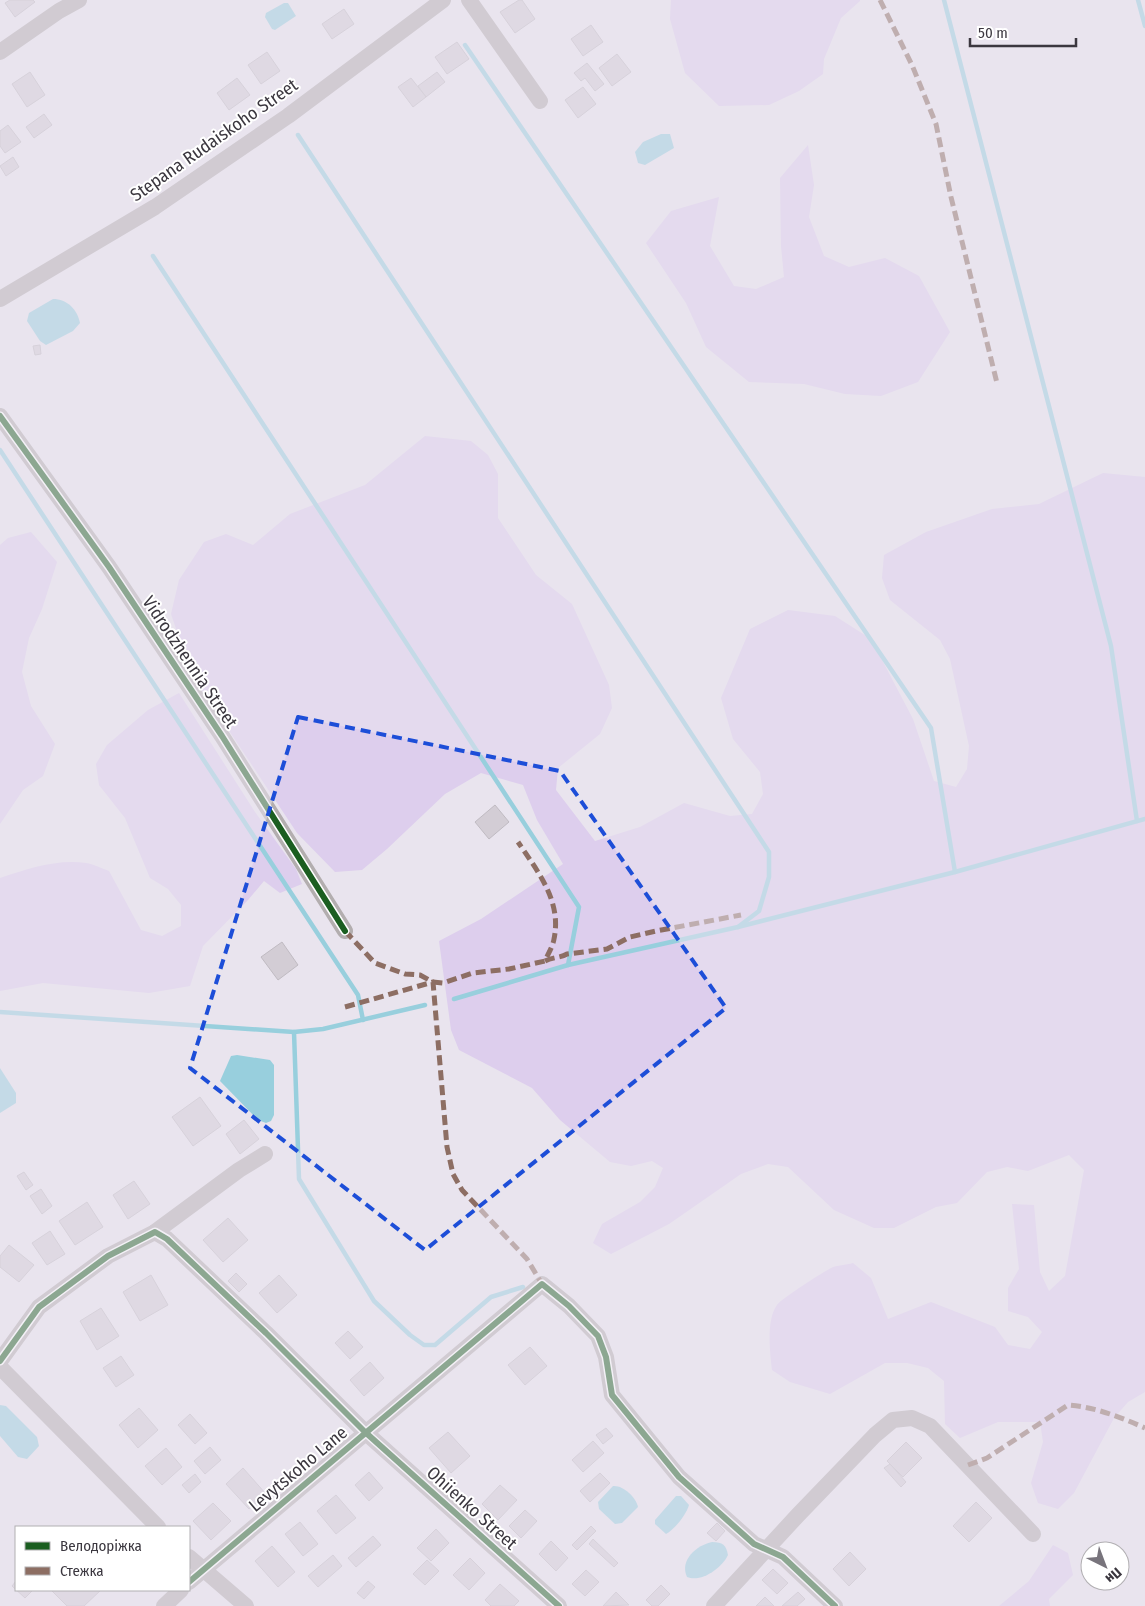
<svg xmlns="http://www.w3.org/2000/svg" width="1145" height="1606" font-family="'Fira Sans Condensed',sans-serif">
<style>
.green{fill:#ddceed}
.water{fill:#98cfdd}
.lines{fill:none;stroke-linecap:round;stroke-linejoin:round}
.stream{stroke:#98cfdd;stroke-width:4.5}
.building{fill:#d3cdd5;stroke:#c0bbc2}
.minor{stroke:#b3aeaf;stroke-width:16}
.quiet{stroke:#8d6e63;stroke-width:5;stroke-dasharray:10 5;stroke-linecap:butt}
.cycleway-casing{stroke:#fff;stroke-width:9}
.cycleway{stroke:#1b5e20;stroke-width:6}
.marked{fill:none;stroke:#1d4ed8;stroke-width:4;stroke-dasharray:10 6;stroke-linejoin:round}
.labels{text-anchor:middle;stroke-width:4;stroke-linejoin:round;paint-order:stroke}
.street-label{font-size:18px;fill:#3b373f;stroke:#fff}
</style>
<rect width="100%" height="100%" fill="#e9e4ee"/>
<g class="green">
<path d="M671,0H860V1L841,18L824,59L823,74L799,91L769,105L719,106L685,73L670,19Z"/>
<path d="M808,145L814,185L809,217L824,256L849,267L885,258L919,276L950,332L918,382L881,396L845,394L804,384L749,382L706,347L686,303L646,243L671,211L719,197L710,246L734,286L756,289L784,277L781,246L780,178Z"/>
<path d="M425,436L471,441L488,455L498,474V518L536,575L572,604L609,685L612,708L600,734L558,768L556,790L595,841L640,827L684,803L730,816L752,814L763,794L760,772L733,739L721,698L750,629L788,610L835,616L871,639L913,719L934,781L956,787L967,769L969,746L950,659L940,640L890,600L882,578L884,555L926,532L992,509L1039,504L1103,473L1145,477V1392L1128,1402L1114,1418L1074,1493L1058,1509L1038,1503L1031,1483L1043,1442L1040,1422H998L960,1438L945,1424L944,1381L928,1368L907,1363H885L830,1394L790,1382L772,1370C770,1353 766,1320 777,1305C782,1298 822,1273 831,1268C837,1265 846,1265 853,1263L871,1278L888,1319L931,1302L995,1327L1008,1345L1030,1349L1042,1332L1028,1317L1008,1311V1288L1019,1269L1012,1204L1034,1205L1040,1272L1049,1291L1065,1276L1084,1170L1069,1155L1028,1171L1007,1167L987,1172L957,1203L936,1207L894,1228H874L834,1210L788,1167L768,1164L741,1174L669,1224L611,1254L593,1243L602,1224L640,1202L655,1187L663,1168L652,1161L631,1166L610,1162L560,1120L532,1088L459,1050L451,1030L439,941L481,919L563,864L537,820L523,785L481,773L445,794L387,849L362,870L335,872L297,833L202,690L187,661L171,614L179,580L204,542L226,534L253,545L290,514L365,485Z"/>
<path d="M31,532L57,562L42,609L29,638L22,672L31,706L55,744L43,776L23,790L0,824V545L8,538Z"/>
<path d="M179,693L255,812L296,869L302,884L280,893L264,881L248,900L203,946L190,986L149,993L43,983L0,991V878C28,869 56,859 86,863C93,864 101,868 109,871L141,930L162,936L181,926V905L168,889L150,878L125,818L99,785L96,764L107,745L148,710Z"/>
<path d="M1053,1545L1068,1553L1073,1575L1049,1599L1050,1606H999L1029,1581Z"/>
</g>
<g class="water">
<path d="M284,3H288L296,16L275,30L272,29L265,17L266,13Z"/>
<path d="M661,134H670L674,148L645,165L638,163L635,152L643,142Z"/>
<path d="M53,299C67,299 77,309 80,323L73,331L46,345L40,341L27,321L29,313Z"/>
<path d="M237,1055L270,1060L274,1065V1115L271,1121L266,1123L258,1120L220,1081L231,1056Z"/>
<path d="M0,1068L16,1093V1103L0,1113Z"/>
<path d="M0,1405L6,1406L37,1437L39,1446L27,1459L18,1457L0,1436Z"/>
<path d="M613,1486C623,1485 636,1497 638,1507L622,1523L615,1524L599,1509L598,1502Z"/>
<path d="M676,1496H681L689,1505C686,1515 675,1529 666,1534L655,1524V1520Z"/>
<path d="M712,1542C723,1542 726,1545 728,1555C722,1568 701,1583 687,1577C679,1560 697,1545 712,1542Z"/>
</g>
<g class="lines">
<g class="stream">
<path d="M944,0L1111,646L1137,821"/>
<path d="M1138,0L1145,26"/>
<path d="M465,45L931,728L955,872"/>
<path d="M298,135L769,852V877L759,911L738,927"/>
<path d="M153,256L579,907L568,965"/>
<path d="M0,450L358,995L363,1020"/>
<path d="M454,999L568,965L738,927L955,872L1145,819"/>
<path d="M0,1012L294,1032L323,1029L425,1005"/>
<path d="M294,1032L299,1179L374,1301L410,1335L424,1345H435L491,1297L523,1287"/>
</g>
</g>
<g class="building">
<path d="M10,0H33L35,2L15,17L5,3Z"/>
<path d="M519,0H522L535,19L515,33L500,12Z"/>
<path d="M344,9L354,24L332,39L322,24Z"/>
<path d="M591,25L603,42L583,56L571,39Z"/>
<path d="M457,42L469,59L447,74L435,57Z"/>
<path d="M267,52L280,71L261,84L248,65Z"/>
<path d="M617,54L631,72L612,86L599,68Z"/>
<path d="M587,63L604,84L595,91L585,78L581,81L574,73Z"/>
<path d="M30,72L45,95L27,107L12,84Z"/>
<path d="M437,72L445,82L426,97L418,86Z"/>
<path d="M237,78L250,95L229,110L217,93Z"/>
<path d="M411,78L426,97L413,107L398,87Z"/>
<path d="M583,87L596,104L578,118L565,100Z"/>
<path d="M44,114L52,125L34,138L26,127Z"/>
<path d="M8,125L21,142L5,153L0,146V131Z"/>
<path d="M13,157L19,167L6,176L0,166Z"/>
<path d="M40,345L41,354L35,355L33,346Z"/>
<path d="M495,805L509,822L489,839L475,822Z"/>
<path d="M282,942L298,965L278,980L261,957Z"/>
<path d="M200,1097L221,1126L193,1146L172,1117Z"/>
<path d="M244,1120L259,1139L240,1154L226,1134Z"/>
<path d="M24,1172L33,1185L26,1190L17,1176Z"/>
<path d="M134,1181L150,1204L128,1219L113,1195Z"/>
<path d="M41,1189L52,1206L42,1214L30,1196Z"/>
<path d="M87,1202L103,1227L75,1245L59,1221Z"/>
<path d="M228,1218L248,1240L223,1262L203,1240Z"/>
<path d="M50,1231L65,1254L47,1265L32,1243Z"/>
<path d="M9,1245L34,1265L19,1282L0,1267V1256Z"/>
<path d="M236,1273L247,1284L239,1292L228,1281Z"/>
<path d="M151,1275L168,1305L140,1321L123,1292Z"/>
<path d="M279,1275L297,1295L277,1313L259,1293Z"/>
<path d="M101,1308L119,1336L97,1350L80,1321Z"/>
<path d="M348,1331L363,1347L350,1359L335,1343Z"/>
<path d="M530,1347L547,1366L525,1385L508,1365Z"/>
<path d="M121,1356L134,1375L116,1387L103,1368Z"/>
<path d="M370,1362L384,1378L364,1396L350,1380Z"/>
<path d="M139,1408L158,1430L138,1448L119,1425Z"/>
<path d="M190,1414L207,1433L195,1444L178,1425Z"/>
<path d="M606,1428L613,1436L603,1444L596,1435Z"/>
<path d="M448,1432L470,1456L451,1473L429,1448Z"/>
<path d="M593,1441L604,1453L583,1472L572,1460Z"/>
<path d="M906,1442L922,1458L903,1477L887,1461Z"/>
<path d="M210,1447L221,1460L205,1474L194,1461Z"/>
<path d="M166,1448L182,1467L162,1485L145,1466Z"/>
<path d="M890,1464L906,1482L901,1487L884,1468Z"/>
<path d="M243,1468L266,1494L249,1509L226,1484Z"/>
<path d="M369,1472L383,1488L369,1501L355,1485Z"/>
<path d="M600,1473L610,1483L590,1502L580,1491Z"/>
<path d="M195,1474L201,1482L189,1493L182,1485Z"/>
<path d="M500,1485L517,1500L498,1520L482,1504Z"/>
<path d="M336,1495L356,1518L336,1534L317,1511Z"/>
<path d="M976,1502L992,1518L969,1542L953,1526Z"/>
<path d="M213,1503L231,1521L211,1540L193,1521Z"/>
<path d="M525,1510L537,1521L521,1538L509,1526Z"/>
<path d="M300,1522L318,1544L303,1556L285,1534Z"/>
<path d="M717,1523L725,1531L716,1541L707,1533Z"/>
<path d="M591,1526L596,1531L577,1550L572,1545Z"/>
<path d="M436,1529L449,1543L431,1561L417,1548Z"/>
<path d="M373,1536L381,1545L356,1567L348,1558Z"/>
<path d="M593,1539L618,1563L614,1567L589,1544Z"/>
<path d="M551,1541L568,1558L556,1571L539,1554Z"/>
<path d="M272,1546L295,1572L278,1587L255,1561Z"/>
<path d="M850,1552L866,1569L849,1586L833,1569Z"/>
<path d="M333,1555L342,1566L318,1587L308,1576Z"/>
<path d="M470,1558L485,1573L469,1590L453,1575Z"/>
<path d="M427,1560L439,1571L425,1585L413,1574Z"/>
<path d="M773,1569L788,1583L777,1594L762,1580Z"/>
<path d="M586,1570L599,1582L585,1596L572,1584Z"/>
<path d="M16,1581V1590H33L25,1598L12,1586Z"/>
<path d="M368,1581L375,1587L364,1599L357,1593Z"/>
<path d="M500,1584L519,1601L514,1606H491L485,1600Z"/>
<path d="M661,1585L670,1594L658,1606H652L646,1600Z"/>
<path d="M51,1590H101L84,1606H67Z"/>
<path d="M616,1592L629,1605L603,1606Z"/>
<path d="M798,1592L805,1599L797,1606H782Z"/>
<path d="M765,1597L774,1606H756Z"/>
</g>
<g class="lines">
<g class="minor">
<path d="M469,0L540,101"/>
<path d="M0,52L59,11L79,0"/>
<path d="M0,299L155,207L288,116L443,0"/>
<path d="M0,416L109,567L222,736L345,931"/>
<path d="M155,1232L239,1170L265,1154"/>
<path d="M0,1361L39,1307L108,1256L155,1232L167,1239L266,1333L365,1432L559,1606"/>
<path d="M0,1367L158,1527"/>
<path d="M189,1557L246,1606"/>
<path d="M189,1582L542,1284L569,1306L598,1336L606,1357L612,1395L679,1477L754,1544L783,1557L835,1606"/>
<path d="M164,1606L181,1590"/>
<path d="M714,1606L798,1515L875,1435L893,1420L912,1418L930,1426L1033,1534"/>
</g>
<g class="quiet">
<path d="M880,0L912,65L936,124L951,197L997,383"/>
<path d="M345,931L375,963L405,974L420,975L433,982L443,983L473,973L509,969L545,961C548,954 553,946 554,939C562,901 538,872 518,842"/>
<path d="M545,961C553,957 560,958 567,954L607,949L630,937L656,931L741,915"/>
<path d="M345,1007L433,982L447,1147L453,1174L462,1190L527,1259L542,1284"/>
<path d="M968,1465L987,1458L1068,1405C1095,1407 1120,1417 1145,1428"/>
</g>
<g class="cycleway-casing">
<g id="cycleway">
<path d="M0,416L109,567L222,736L345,931"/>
<path d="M0,1361L39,1307L108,1256L155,1232L167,1239L266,1333L365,1432L559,1606"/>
<path d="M189,1582L542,1284L569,1306L598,1336L606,1357L612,1395L679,1477L754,1544L783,1557L835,1606"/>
</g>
</g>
<use href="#cycleway" class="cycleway"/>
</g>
<path d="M0 0H1145V1606H0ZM298,717L560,771L726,1008L425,1250L190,1068Z" fill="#e9e4ee" fill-opacity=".55" fill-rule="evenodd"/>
<path class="marked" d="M298,717L560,771L726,1008L425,1250L190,1068Z"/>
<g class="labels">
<g class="street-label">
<text transform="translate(214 140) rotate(-35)" y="6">Stepana Rudaiskoho Street</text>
<text transform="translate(190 662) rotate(56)" y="6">Vidrodzhennia Street</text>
<text transform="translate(298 1469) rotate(-40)" y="6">Levytskoho Lane</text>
<text transform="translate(472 1508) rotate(42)" y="6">Ohiienko Street</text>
</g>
</g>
<rect x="15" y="1526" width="175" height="65" fill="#ffffff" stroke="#b1afb2"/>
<rect x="25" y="1542" width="25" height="8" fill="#1b5e20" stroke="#b1afb2"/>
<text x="60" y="1551" font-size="15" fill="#3b373f">Велодоріжка</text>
<rect x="25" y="1567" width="25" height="8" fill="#8d6e63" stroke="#b1afb2"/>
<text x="60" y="1576" font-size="15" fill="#3b373f">Стежка</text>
<g transform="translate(1105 1566) rotate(138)"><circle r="24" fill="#ffffff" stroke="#b1afb2"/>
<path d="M0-4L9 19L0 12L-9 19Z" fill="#78747c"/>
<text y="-8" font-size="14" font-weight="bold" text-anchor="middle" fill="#3b373f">Пн</text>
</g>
<path d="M970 38v8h106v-8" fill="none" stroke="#3b373f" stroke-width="2.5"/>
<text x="978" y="38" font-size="15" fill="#3b373f" stroke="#ffffff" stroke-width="4" paint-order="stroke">50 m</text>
</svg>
